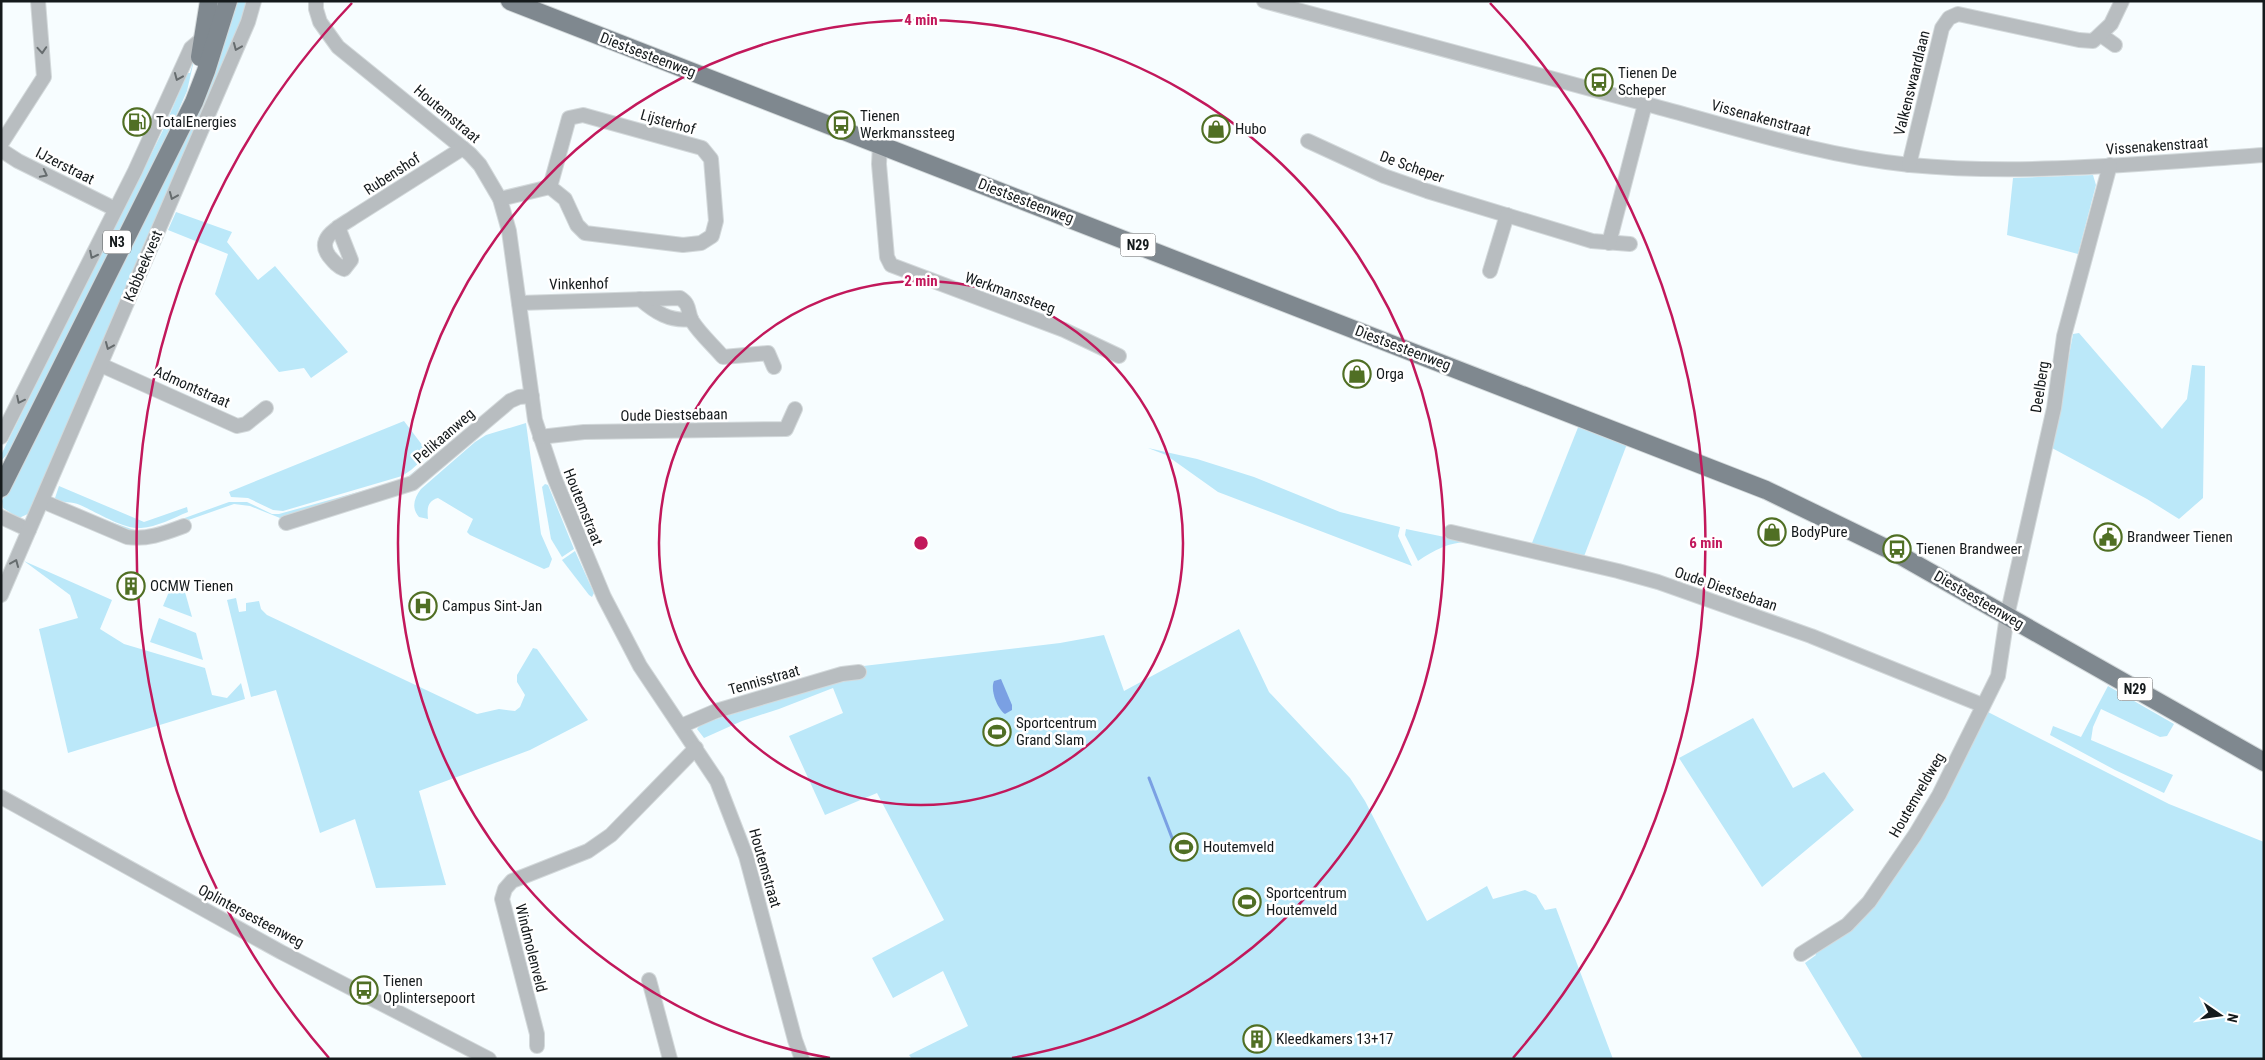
<svg xmlns="http://www.w3.org/2000/svg" width="2265" height="1060" font-family="'Roboto Condensed',sans-serif">
<style>
.green{fill:#bbe8f9}
.water{fill:#7aa0e3}
.lines{fill:none;stroke-linecap:round;stroke-linejoin:round}
.stream{stroke:#7aa0e3;stroke-width:3}
.minor-casing{stroke:#d3d9db;stroke-width:16}
.major-casing{stroke:#d3d9db;stroke-width:20}
.minor{stroke:#b8bdc0;stroke-width:14}
.major{stroke:#7f888f;stroke-width:18}
.oneway{stroke:#666c6e}
.ring{fill:none;stroke:#c2185b;stroke-width:2.5}
.labels{text-anchor:middle;stroke-width:5;stroke-linejoin:round;paint-order:stroke}
.shield{fill:#fff;stroke:#5b5f60;stroke-width:1}
.shield-label{font-size:14px;font-weight:bold;fill:#151a1c}
.street-label{font-size:15px;fill:#151a1c;stroke:#fff}
.poi-label{font-size:15px;fill:#151a1c;stroke:#fff;text-anchor:start}
.centre{fill:#c2185b;stroke:#fff;stroke-width:2.5}
.ring-label{font-size:15px;text-anchor:middle;font-weight:bold;fill:#c2185b;stroke:#fff;stroke-width:5;stroke-linejoin:round;paint-order:stroke}
</style>
<rect width="100%" height="100%" fill="#f7fdff"/>
<g class="green">
<path d="M238,1H251L30,513L19,518L3,508L2,501L223,47Z"/>
<path d="M197,47L187,91L172,125L8,453L1,461V455L34,388L29,385L31,382L36,383L70,315L68,309L73,311L112,232L108,229L127,191L132,193L165,126L187,73H190Z"/>
<path d="M2093,175L2096,185L2078,254L2007,235L2013,178Z"/>
<path d="M176,212L232,232L227,242L258,280L275,266L348,352L311,378L304,368L279,372L215,294L228,254L168,230Z"/>
<path d="M2079,333L2162,429L2187,399L2192,365L2205,366L2203,498L2179,519L2147,499L2052,448L2073,334Z"/>
<path d="M404,421L429,454L411,470L402,476L283,511L273,510L248,498L231,497L229,492Z"/>
<path d="M526,423L541,534L552,559L549,567L544,569L470,535L467,532L473,519L438,498C427,501 427,509 428,519L419,517C411,508 414,498 421,489L475,442L486,435Z"/>
<path d="M1579,425L1627,444L1583,559L1530,548Z"/>
<path d="M1148,448L1197,459L1254,477L1340,512L1400,527L1398,536L1412,566L1218,492L1166,455Z"/>
<path d="M430,459L432,462L411,479L280,518L250,506L234,504L160,530L136,535L97,517L143,533L229,502H247L272,514H279L405,479Z"/>
<path d="M545,484L548,485L574,549L562,557L551,539L542,487Z"/>
<path d="M59,486L144,522L187,507L188,512C173,518 157,527 141,528C125,530 96,512 80,505C72,501 62,504 55,498Z"/>
<path d="M1406,529L1469,542C1449,542 1434,550 1418,561L1405,535Z"/>
<path d="M575,551L594,593L592,597L589,595L562,560Z"/>
<path d="M24,561L112,600L100,629L124,644L205,668L212,695L227,698L241,683L245,699L68,753L39,629L78,618L70,595Z"/>
<path d="M174,580L183,585L192,617L163,606Z"/>
<path d="M236,598L239,612L246,611V603L259,601L261,609L267,615L477,714L499,709L515,711L520,707L525,695L517,682V675L533,648L537,649L588,720L530,750L419,791L446,885L376,888L355,819L320,833L276,690L251,697L227,600Z"/>
<path d="M159,618L196,633L203,660L150,642Z"/>
<path d="M1239,629L1269,692L1350,778L1365,801L1427,921L1487,886L1493,899L1525,890L1536,895L1545,910L1556,908L1613,1059H912L909,1055L968,1026L943,971L893,998L872,958L944,920L877,793L825,815L789,736L843,713L833,688L779,709L742,721L704,738L697,729L701,724L839,681L846,668L1060,643L1104,635L1124,691Z"/>
<path d="M2108,686L2174,724L2167,736L2160,737L2101,709L2093,727L2091,740L2173,775L2164,793L2115,770L2050,735L2053,726L2081,737Z"/>
<path d="M1986,711L2169,804L2264,842V1059H1863L1805,963L1816,955L1814,951L1846,931Z"/>
<path d="M1753,718L1793,788L1824,772L1854,810L1762,887L1679,758Z"/>
</g>
<path class="water" d="M1001,679L1012,705V710L1005,714C997,709 990,689 994,681Z"/>
<g class="lines">
<path class="stream" d="M1149,778L1174,843"/>
<g class="minor-casing">
<g id="minor">
<path d="M316,1V9L320,22L338,47L470,154L480,165L500,199L509,231L535,420L554,477L604,597L627,641L640,666L717,781L746,856L795,1040L802,1059"/>
<path d="M1264,1C1393,36 1522,70 1650,105C1736,128 1822,156 1910,165C2027,176 2147,163 2264,155"/>
<path d="M2101,35L2115,45"/>
<path d="M583,115L702,148L711,159L716,221L712,236L701,243L683,245L585,233L577,225L565,199L550,187L569,118Z"/>
<path d="M1308,141L1384,176L1427,191L1592,241L1630,244"/>
<path d="M1,144L44,77L38,1"/>
<path d="M880,144L879,164L887,257L891,265L1064,330L1119,356"/>
<path d="M1,150L18,161L115,209"/>
<path d="M1909,165L1942,28L1949,18L1958,14L2079,40L2093,41L2111,24L2122,1"/>
<path d="M500,199L550,187"/>
<path d="M338,227L351,260L344,269C337,266 334,262 329,256C315,237 341,226 354,217L463,148"/>
<path d="M1609,243L1645,104"/>
<path d="M1490,271L1507,215"/>
<path d="M640,299C655,312 670,322 691,319"/>
<path d="M519,303L680,298C691,305 687,312 692,321C700,334 713,345 723,357L768,353L774,367"/>
<path d="M101,365L237,426L246,424L266,408"/>
<path d="M1,437L135,171L191,48L204,37"/>
<path d="M540,437L584,432L786,429L795,409"/>
<path d="M42,501L127,537C148,540 165,533 184,526"/>
<path d="M1,517L29,530"/>
<path d="M286,523L413,483L510,401L519,397L532,396"/>
<path d="M1451,532L1618,571L1658,582L1811,636L1982,705"/>
<path d="M1,595L248,22L254,1"/>
<path d="M681,726L716,711L842,674L859,672"/>
<path d="M1,797L281,952L489,1059"/>
<path d="M1801,954L1847,925L1869,902L1915,835L1939,795L1998,676L2007,616L2054,408L2064,336L2110,165"/>
<path d="M649,980L670,1059"/>
<path d="M537,1046V1034L502,899L505,889L512,881L588,851L611,835L696,748"/>
</g>
</g>
<g class="major-casing">
<g id="major">
<path d="M510,1L1766,490L1896,553L2264,762"/>
<path d="M200,57L209,1"/>
<path d="M1,488L194,102L206,71L228,1"/>
</g>
</g>
<use href="#minor" class="minor"/>
<use href="#major" class="major"/>
</g>
<defs><path id="oneway-chevron" d="M-2-3.5L2.5 0L-2 3.5" fill="none" stroke-width="1.6" stroke-linecap="round" stroke-linejoin="round" transform="scale(1.25)"/></defs>
<g class="oneway">
<use href="#oneway-chevron" transform="translate(237 47) rotate(113)"/>
<use href="#oneway-chevron" transform="translate(42 50) rotate(86)"/>
<use href="#oneway-chevron" transform="translate(178 77) rotate(113)"/>
<use href="#oneway-chevron" transform="translate(44 174) rotate(27)"/>
<use href="#oneway-chevron" transform="translate(173 196) rotate(113)"/>
<use href="#oneway-chevron" transform="translate(93 255) rotate(117)"/>
<use href="#oneway-chevron" transform="translate(109 346) rotate(113)"/>
<use href="#oneway-chevron" transform="translate(20 400) rotate(116)"/>
<use href="#oneway-chevron" transform="translate(15 563) rotate(-67)"/>
</g>
<g class="ring">
<circle cx="921" cy="543" r="262"/>
<path d="M830 1058A523 523 0 1 1 1012 1058"/>
<path d="M329 1058A785 785 0 0 1 352 3M1490 3A785 785 0 0 1 1513 1058"/>
</g>
<defs>
<g id="bus-ring" transform="scale(1.4375)"><circle r="9.5" fill="#fff" stroke="#506f24" stroke-width="1.5"/><path d="M-5-6H5V4H4V6H2V4H-2V6H-4V4H-5ZM-3.5-4V0h7V-4ZM-3.5 1.2v1.5H-2V1.2ZM2 1.2v1.5H3.5V1.2Z" fill="#506f24"/></g>
<g id="fuel-ring" transform="scale(1.4375)"><circle r="9.5" fill="#fff" stroke="#506f24" stroke-width="1.5"/><path d="M-5.5-6h7V0h2V4h1.3V-2.5L3-4.5l.8-.8L6-3V5H2.5V1h-1V6h-7ZM-4.2-4.7v3.2H.2V-4.7Z" fill="#506f24"/></g>
<g id="shop-ring" transform="scale(1.4375)"><circle r="9.5" fill="#fff" stroke="#506f24" stroke-width="1.5"/><path d="M-5-2.5h2.3a2.7 3.5 0 0 1 5.4 0H5L5.5 6h-11ZM-1.5-2.5h3a1.5 2.3 0 0 0-3 0Z" fill="#506f24"/></g>
<g id="civic-ring" transform="scale(1.4375)"><circle r="9.5" fill="#fff" stroke="#506f24" stroke-width="1.5"/><path d="M-.6-6.5H3V-4.5H.6V-3L4-1V1h2V6H-6V1h2V-1L-.6-3ZM-1.2 2.5V6h2.4V2.5Z" fill="#506f24"/></g>
<g id="building-ring" transform="scale(1.4375)"><circle r="9.5" fill="#fff" stroke="#506f24" stroke-width="1.5"/><path d="M-4-6H4V6H1V3H-1V6H-4ZM-2.5-4.3h1.7v1.8h-1.7ZM.8-4.3h1.7v1.8H.8ZM-2.5-1h1.7V.8h-1.7ZM.8-1h1.7V.8H.8Z" fill="#506f24"/></g>
<g id="hospital-ring" transform="scale(1.4375)"><circle r="9.5" fill="#fff" stroke="#506f24" stroke-width="1.5"/><path d="M-5-5h3v3.5h4V-5h3V5h-3V1.5h-4V5h-3Z" fill="#506f24"/></g>
<g id="stadium-ring" transform="scale(1.4375)"><circle r="9.5" fill="#fff" stroke="#506f24" stroke-width="1.5"/><path d="M0-5a6.5 5 0 1 0 0 10a6.5 5 0 1 0 0-10ZM-3.5-1.8h7v3.6h-7Z" fill="#506f24"/></g>
</defs>
<g fill-rule="evenodd">
<use href="#bus-ring" x="1599" y="82"/>
<use href="#fuel-ring" x="137" y="122"/>
<use href="#bus-ring" x="841" y="125"/>
<use href="#shop-ring" x="1216" y="129"/>
<use href="#shop-ring" x="1357" y="374"/>
<use href="#shop-ring" x="1772" y="532"/>
<use href="#civic-ring" x="2108" y="537"/>
<use href="#bus-ring" x="1897" y="549"/>
<use href="#building-ring" x="131" y="586"/>
<use href="#hospital-ring" x="423" y="606"/>
<use href="#stadium-ring" x="997" y="732"/>
<use href="#stadium-ring" x="1184" y="847"/>
<use href="#stadium-ring" x="1247" y="902"/>
<use href="#bus-ring" x="364" y="990"/>
<use href="#building-ring" x="1257" y="1039"/>
</g>
<g class="labels">
<g class="shield">
<rect x="103" y="230.5" width="28" height="23" rx="4"/>
<rect x="1120.5" y="233.5" width="35" height="23" rx="4"/>
<rect x="2117.5" y="677.5" width="35" height="23" rx="4"/>
</g>
<g class="shield-label">
<text x="117" y="247">N3</text>
<text x="1138" y="250">N29</text>
<text x="2135" y="694">N29</text>
</g>
<g class="street-label">
<text transform="translate(648 55) rotate(21)" y="5">Diestsesteenweg</text>
<text transform="translate(1912 83) rotate(-76)" y="5">Valkenswaardlaan</text>
<text transform="translate(447 114) rotate(40)" y="5">Houtemstraat</text>
<text transform="translate(1761 118) rotate(15)" y="5">Vissenakenstraat</text>
<text transform="translate(668 122) rotate(16)" y="5">Lijsterhof</text>
<text transform="translate(2157 146) rotate(-4)" y="5">Vissenakenstraat</text>
<text transform="translate(65 166) rotate(27)" y="5">IJzerstraat</text>
<text transform="translate(1412 167) rotate(20)" y="5">De Scheper</text>
<text transform="translate(392 174) rotate(-33)" y="5">Rubenshof</text>
<text transform="translate(1026 201) rotate(21)" y="5">Diestsesteenweg</text>
<text transform="translate(143 266) rotate(-67)" y="5">Kabbeekvest</text>
<text transform="translate(579 284) rotate(-1)" y="5">Vinkenhof</text>
<text transform="translate(1010 293) rotate(20)" y="5">Werkmanssteeg</text>
<text transform="translate(1403 348) rotate(21)" y="5">Diestsesteenweg</text>
<text transform="translate(192 387) rotate(24)" y="5">Admontstraat</text>
<text transform="translate(2040 387) rotate(-81)" y="5">Deelberg</text>
<text transform="translate(674 415) rotate(-1)" y="5">Oude Diestsebaan</text>
<text transform="translate(444 436) rotate(-41)" y="5">Pelikaanweg</text>
<text transform="translate(583 507) rotate(68)" y="5">Houtemstraat</text>
<text transform="translate(1726 589) rotate(19)" y="5">Oude Diestsebaan</text>
<text transform="translate(1979 600) rotate(30)" y="5">Diestsesteenweg</text>
<text transform="translate(764 680) rotate(-16)" y="5">Tennisstraat</text>
<text transform="translate(1917 795) rotate(-60)" y="5">Houtemveldweg</text>
<text transform="translate(765 868) rotate(74)" y="5">Houtemstraat</text>
<text transform="translate(251 916) rotate(28)" y="5">Oplintersesteenweg</text>
<text transform="translate(531 948) rotate(76)" y="5">Windmolenveld</text>
</g>
<g class="poi-label">
<text x="1618" y="78">Tienen De<tspan x="1618" dy="17">Scheper</tspan></text>
<text x="860" y="121">Tienen<tspan x="860" dy="17">Werkmanssteeg</tspan></text>
<text x="156" y="127">TotalEnergies</text>
<text x="1235" y="134">Hubo</text>
<text x="1376" y="379">Orga</text>
<text x="1791" y="537">BodyPure</text>
<text x="2127" y="542">Brandweer Tienen</text>
<text x="1916" y="554">Tienen Brandweer</text>
<text x="150" y="591">OCMW Tienen</text>
<text x="442" y="611">Campus Sint-Jan</text>
<text x="1016" y="728">Sportcentrum<tspan x="1016" dy="17">Grand Slam</tspan></text>
<text x="1203" y="852">Houtemveld</text>
<text x="1266" y="898">Sportcentrum<tspan x="1266" dy="17">Houtemveld</tspan></text>
<text x="383" y="986">Tienen<tspan x="383" dy="17">Oplintersepoort</tspan></text>
<text x="1276" y="1044">Kleedkamers 13+17</text>
</g>
</g>
<circle cx="921" cy="543" r="8" class="centre"/>
<g class="ring-label">
<text x="921" y="25">4 min</text>
<text x="921" y="286">2 min</text>
<text x="1706" y="548">6 min</text>
</g>
<rect width="2265" height="1060" fill="none" stroke="#151a1c" stroke-width="5"/>
<g transform="translate(2220 1015) rotate(103)" stroke="#ffffff" stroke-width="4" paint-order="stroke">
<path d="M0-4L9 19L0 12L-9 19Z" fill="#151a1c"/>
<text y="-8" font-size="14" font-weight="bold" text-anchor="middle" fill="#151a1c">N</text>
</g>
</svg>
